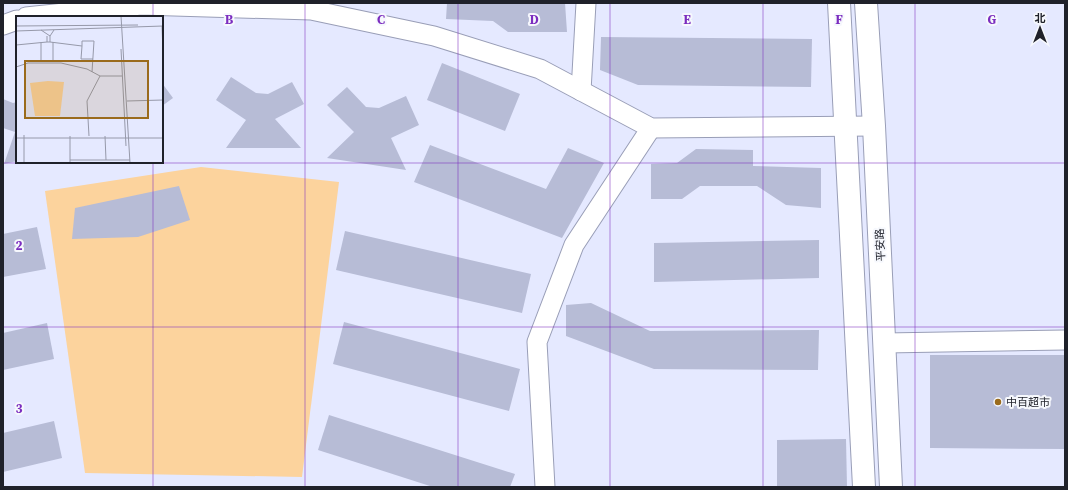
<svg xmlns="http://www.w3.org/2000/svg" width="1068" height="490" font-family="'Source Serif 4','Noto Sans SC',serif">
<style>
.green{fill:#fcd39d}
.building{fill:#b7bcd6}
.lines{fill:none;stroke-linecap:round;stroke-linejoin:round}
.minor-casing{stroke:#999eb7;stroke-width:21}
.secondary-casing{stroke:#999eb7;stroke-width:24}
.minor{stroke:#fff;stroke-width:19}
.secondary{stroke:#fff;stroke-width:22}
.grid{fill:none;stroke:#7b2cbf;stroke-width:1;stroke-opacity:0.55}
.poi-dot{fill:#9a6b1c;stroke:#f6f8fd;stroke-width:1.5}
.labels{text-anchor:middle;stroke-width:4;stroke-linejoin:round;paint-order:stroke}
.street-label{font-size:11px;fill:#1f212a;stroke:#f6f8fd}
.poi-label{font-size:11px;fill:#1f212a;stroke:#f6f8fd;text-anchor:start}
.inset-road{fill:none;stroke:#9699aa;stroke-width:1}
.view{fill:#9a6b1c;fill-opacity:0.15;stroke:#9a6b1c;stroke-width:2}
.inset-edge{fill:none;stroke:#1f212a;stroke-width:2}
.grid-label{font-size:13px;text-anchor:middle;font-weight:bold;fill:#7b2cbf;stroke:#f6f8fd;stroke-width:4;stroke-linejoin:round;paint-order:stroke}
</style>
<rect width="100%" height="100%" fill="#e5e9ff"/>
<path class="green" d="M201,167L339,182L302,477L85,473L45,191Z"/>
<g class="building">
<path d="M447,3H565L567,32H508L493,21L446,19Z"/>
<path d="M601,37L812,39L811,87L638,85L600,70Z"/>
<path d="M442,63L520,94L505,131L427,100Z"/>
<path d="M231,77L256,93L268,94L292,82L304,104L275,119L301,148H226L246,120L216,100Z"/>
<path d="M162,83L173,98L162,106Z"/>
<path d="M347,87L366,107L379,108L406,96L419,125L391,138L406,170L327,158L354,132L327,105Z"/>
<path d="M3,99L13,103L17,102V161L4,164L15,132L3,128Z"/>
<path d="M430,145L546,189L568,148L604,163L562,238L414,182Z"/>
<path d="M696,149L753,150V166L821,168V208L786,205L757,186H700L682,199H651V164L677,163Z"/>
<path d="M179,186L190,220L138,237L72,239L75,208Z"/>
<path d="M37,227L46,269L3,277V234Z"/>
<path d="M345,231L531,274L522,313L336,270Z"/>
<path d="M819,240V278L654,282V243Z"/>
<path d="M591,303L650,331L819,330L818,370L654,369L566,336V305Z"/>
<path d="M344,322L520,369L509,411L333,364Z"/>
<path d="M47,323L54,359L3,370V333Z"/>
<path d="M930,355H1065V449L930,448Z"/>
<path d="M329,415L515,474L510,487H433L318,450Z"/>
<path d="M54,421L62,458L3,472V433Z"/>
<path d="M846,439L847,487H777V440Z"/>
</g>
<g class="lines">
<g class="minor-casing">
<g id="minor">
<path d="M26,17L141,5L311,10L434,36L540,69L651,128L874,126"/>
<path d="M3,25L17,20"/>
<path d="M581,91L586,3"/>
<path d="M885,343L1065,340"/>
<path d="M545,487L537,342L574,245L651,128"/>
</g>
</g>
<g class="secondary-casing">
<g id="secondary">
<path d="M839,3L864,487"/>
<path d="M866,3L874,126L891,487"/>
</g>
</g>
<use href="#minor" class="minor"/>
<use href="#secondary" class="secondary"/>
</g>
<path class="grid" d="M153,3V17M305,3V487M458,3V487M610,3V487M763,3V487M915,3V487M153,162V487M3,163H1065M3,327H1065"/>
<circle class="poi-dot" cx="998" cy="402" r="4"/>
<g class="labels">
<g class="street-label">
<text transform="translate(880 245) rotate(-93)" y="4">平安路</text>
</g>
<g class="poi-label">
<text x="1006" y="406">中百超市</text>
</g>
</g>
<g transform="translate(16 16)">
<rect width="147" height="147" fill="#e5e9ff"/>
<path d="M32,65L48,66L44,100H19L14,67Z" fill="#fcd39d"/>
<path class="inset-road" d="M105,0L114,147M0,10L122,9M146,10L147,37M25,14L34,20L38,14M0,15L147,10M31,20V26H34V20M25,26V46M34,26L66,30L65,43H77M37,26V46M0,29L31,26M66,30V25H78L76,56M105,33L110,130M0,51L12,47H45L71,53L84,60H106M111,85L147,84M8,119V147M54,120V147M73,120L71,85L84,60M89,120L90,144M0,122H147M54,144H114"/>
<path class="view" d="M9,45H132V102H9Z"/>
<rect width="147" height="147" class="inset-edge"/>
</g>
<g class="grid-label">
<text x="229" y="24">B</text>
<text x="381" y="24">C</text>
<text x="534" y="24">D</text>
<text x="687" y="24">E</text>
<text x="839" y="24">F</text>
<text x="992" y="24">G</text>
<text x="19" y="250">2</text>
<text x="19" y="413">3</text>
</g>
<rect width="1068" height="490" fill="none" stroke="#1f212a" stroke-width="8"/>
<g transform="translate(1040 28)" stroke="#f6f8fd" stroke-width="3" paint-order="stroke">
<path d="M0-3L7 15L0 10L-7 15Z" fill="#1f212a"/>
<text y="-6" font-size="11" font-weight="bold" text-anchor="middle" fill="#1f212a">北</text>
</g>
</svg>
